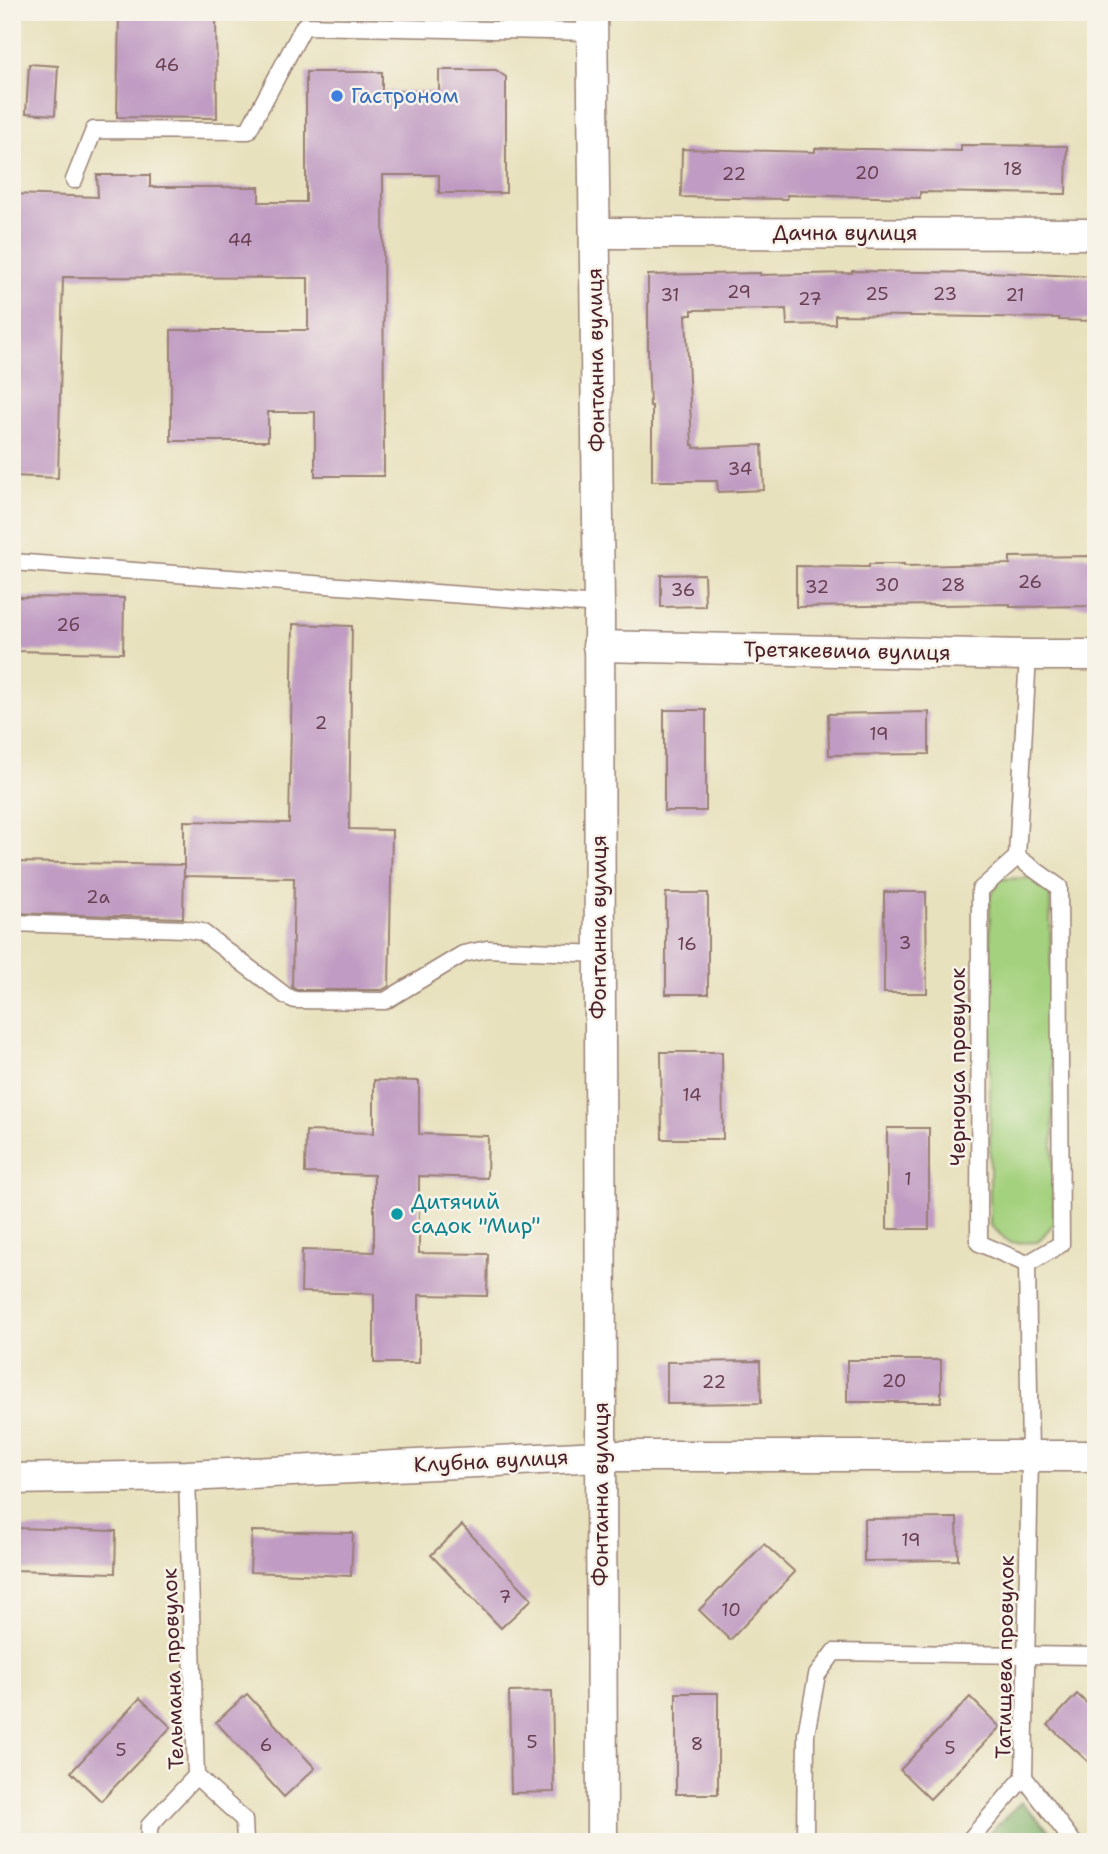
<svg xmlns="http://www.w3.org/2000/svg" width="1108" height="1854" font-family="'Shantell Sans',sans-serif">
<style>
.green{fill:#a4d17e;stroke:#777854;stroke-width:2}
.forest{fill:#83b36d;stroke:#66694c;stroke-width:2}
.building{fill:#c09bc3}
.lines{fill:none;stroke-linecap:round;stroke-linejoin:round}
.service-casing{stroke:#998074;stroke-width:19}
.minor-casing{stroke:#998074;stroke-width:33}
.service{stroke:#fff;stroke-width:16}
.minor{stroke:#fff;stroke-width:30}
.shop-dot{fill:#3f7fe0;stroke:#f7f3e8;stroke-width:2.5}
.culture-dot{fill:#0f9aa8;stroke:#f7f3e8;stroke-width:2.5}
.labels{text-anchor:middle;stroke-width:5;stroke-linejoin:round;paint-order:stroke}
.number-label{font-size:18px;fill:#683e51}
.shop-label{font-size:21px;fill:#366cbe;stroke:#f7f3e8;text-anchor:start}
.street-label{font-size:21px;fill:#4a1f2b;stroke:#f7f3e8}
.culture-label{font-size:21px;fill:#0d838f;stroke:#f7f3e8;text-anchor:start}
</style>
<rect width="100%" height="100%" fill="#f7f3e8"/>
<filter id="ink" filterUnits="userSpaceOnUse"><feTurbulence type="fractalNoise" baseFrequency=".0143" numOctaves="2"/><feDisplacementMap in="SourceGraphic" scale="14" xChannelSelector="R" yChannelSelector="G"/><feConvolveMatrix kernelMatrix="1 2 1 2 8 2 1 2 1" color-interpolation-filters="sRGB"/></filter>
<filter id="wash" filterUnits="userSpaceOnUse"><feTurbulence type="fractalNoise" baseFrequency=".00686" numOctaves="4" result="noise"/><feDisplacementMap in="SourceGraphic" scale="28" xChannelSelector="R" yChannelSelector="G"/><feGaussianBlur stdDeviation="1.57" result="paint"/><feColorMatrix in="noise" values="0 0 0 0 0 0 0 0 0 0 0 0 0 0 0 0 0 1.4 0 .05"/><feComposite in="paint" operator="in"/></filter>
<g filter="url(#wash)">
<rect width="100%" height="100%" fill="#e8e1bd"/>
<path class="green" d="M1034,878L1050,894L1054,1223L1038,1242L1010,1243L990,1225V897L1001,879Z"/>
<path class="forest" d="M1021,1802L1060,1842H980Z"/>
<g id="blocks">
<g class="building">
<path d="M119,12H216L217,118L117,117Z"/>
<path d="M29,64L58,66L55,115L26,113Z"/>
<path d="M439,70H496L506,77V193H439V175H383L384,476H315V412H268V441H171V330H308V278L63,277L58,478L12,476V194L98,197L97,175H150V187H259V202H306V72H382V91H439Z"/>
<path d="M961,145L1067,146L1066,194L920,192V198L787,195V199L681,197L682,149L815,152V148L961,151Z"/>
<path d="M852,271L990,273V272L1096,277V321L1059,320V318L835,315V324L787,325L786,309L692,310V315H686L692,445H694V448L762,445L764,490L718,492L717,481H652V406H650L648,357V275L760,273V275L852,273Z"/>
<path d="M1096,556V606L1010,607V604L796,607V566L869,567V564H904V566L1010,564V557Z"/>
<path d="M704,574L705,606L661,607V575Z"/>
<path d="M12,597L124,598L123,653L12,651Z"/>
<path d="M293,624L352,626L349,829L392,830L389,986L382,990H297L292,987L294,878L184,876V821L289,823Z"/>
<rect x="664" y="710" width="42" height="101"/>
<path d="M929,712V754L829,755L828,714Z"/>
<path d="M12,862L184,865L183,918L12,913Z"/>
<path d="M884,892H926L927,993H884Z"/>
<rect x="666" y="893" width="42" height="101"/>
<path d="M661,1052H722L723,1139H662Z"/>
<path d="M374,1080L419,1081V1134L488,1136L487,1178L419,1176V1253L488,1254L487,1296L419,1295V1363H374V1294L301,1292L302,1250L374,1252V1175L305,1173L306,1131L374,1133Z"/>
<rect x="887" y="1128" width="42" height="101"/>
<rect x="847" y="1360" width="94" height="42"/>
<path d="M760,1361L761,1403L667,1404V1362Z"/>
<path d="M957,1518L958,1560L864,1561V1519Z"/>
<path d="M462,1525L532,1599L501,1628L431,1555Z"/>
<path d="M15,1528L116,1531L115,1573L14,1570Z"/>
<path d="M252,1531L353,1533L351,1576L250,1572Z"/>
<path d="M764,1544L795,1572L730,1640L699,1610Z"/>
<path d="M552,1691L554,1792L511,1793L509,1692Z"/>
<rect x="676" y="1693" width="42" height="101"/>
<path d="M247,1694L315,1768L284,1797L216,1722Z"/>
<path d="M1077,1694L1096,1712V1769L1048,1725Z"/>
<path d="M970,1697L1000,1727L930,1799L900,1770Z"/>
<path d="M140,1698L171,1727L101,1801L71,1772Z"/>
</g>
</g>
</g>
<g filter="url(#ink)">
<use href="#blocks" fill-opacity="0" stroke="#998074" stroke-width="2"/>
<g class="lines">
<g class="service-casing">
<g id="service">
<path d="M74,180L94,130L248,131L304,26L593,32"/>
<path d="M12,562L599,605"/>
<path d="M1028,655L1017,857L1059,887L1061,1244L1027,1264L1030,1456L1024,1777L1073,1842"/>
<path d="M1017,857L980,890L979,1243L1027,1264"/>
<path d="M12,923L185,929L202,932L286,996L295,1000L385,1001L463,954L487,949L599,954"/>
<path d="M187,1476L196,1776L244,1820L245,1842"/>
<path d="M149,1842V1826L196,1776"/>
<path d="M805,1842L806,1734L817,1675L834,1652L1096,1656"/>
<path d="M968,1842L1024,1777"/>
</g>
</g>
<g class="minor-casing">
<g id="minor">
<path d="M592,12L599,605L602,1842"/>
<path d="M595,233L1096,234"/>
<path d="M598,646L1028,655H1096"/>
<path d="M12,1479L187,1476L601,1456H1096"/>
</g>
</g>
<use href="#service" class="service"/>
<use href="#minor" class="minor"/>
</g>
</g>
<circle class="shop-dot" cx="337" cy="96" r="7"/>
<circle class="culture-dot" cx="397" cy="1214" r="7"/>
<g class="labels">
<g class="number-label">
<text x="167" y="71">46</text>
<text x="1013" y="175">18</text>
<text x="867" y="179">20</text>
<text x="734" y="180">22</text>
<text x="240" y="246">44</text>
<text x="739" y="298">29</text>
<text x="877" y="300">25</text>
<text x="945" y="300">23</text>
<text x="670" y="301">31</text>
<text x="1015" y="301">21</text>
<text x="810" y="305">27</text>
<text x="740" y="475">34</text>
<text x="1030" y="588">26</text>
<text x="887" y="591">30</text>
<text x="953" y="591">28</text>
<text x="817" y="593">32</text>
<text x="683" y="596">36</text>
<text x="68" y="631">2б</text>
<text x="321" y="729">2</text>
<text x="879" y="740">19</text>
<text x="98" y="903">2а</text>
<text x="905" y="949">3</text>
<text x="687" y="950">16</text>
<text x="692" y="1101">14</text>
<text x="908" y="1185">1</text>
<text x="894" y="1387">20</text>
<text x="714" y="1388">22</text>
<text x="911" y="1546">19</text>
<text x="505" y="1603">7</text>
<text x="731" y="1616">10</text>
<text x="532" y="1748">5</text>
<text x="697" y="1750">8</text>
<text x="266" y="1751">6</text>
<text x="950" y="1754">5</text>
<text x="121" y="1756">5</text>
</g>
<g class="shop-label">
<text x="351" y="103">Гастроном</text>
</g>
<g class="street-label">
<text x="845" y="240">Дачна вулиця</text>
<text transform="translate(596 360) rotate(-91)" y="7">Фонтанна вулиця</text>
<text transform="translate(847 651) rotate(1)" y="7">Третякевича вулиця</text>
<text transform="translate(599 927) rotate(-90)" y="7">Фонтанна вулиця</text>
<text transform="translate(958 1067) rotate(-90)" y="7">Черноуса провулок</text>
<text transform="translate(491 1461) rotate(-3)" y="7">Клубна вулиця</text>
<text transform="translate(601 1494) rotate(-90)" y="7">Фонтанна вулиця</text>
<text transform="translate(1005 1657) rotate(-89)" y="7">Татищева провулок</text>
<text transform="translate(173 1669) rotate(-92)" y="7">Тельмана провулок</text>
</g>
<g class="culture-label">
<text x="411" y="1209">Дитячий<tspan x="411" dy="24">садок "Мир"</tspan></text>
</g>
</g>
<rect width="1108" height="1854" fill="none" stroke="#f7f3e8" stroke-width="42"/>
</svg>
